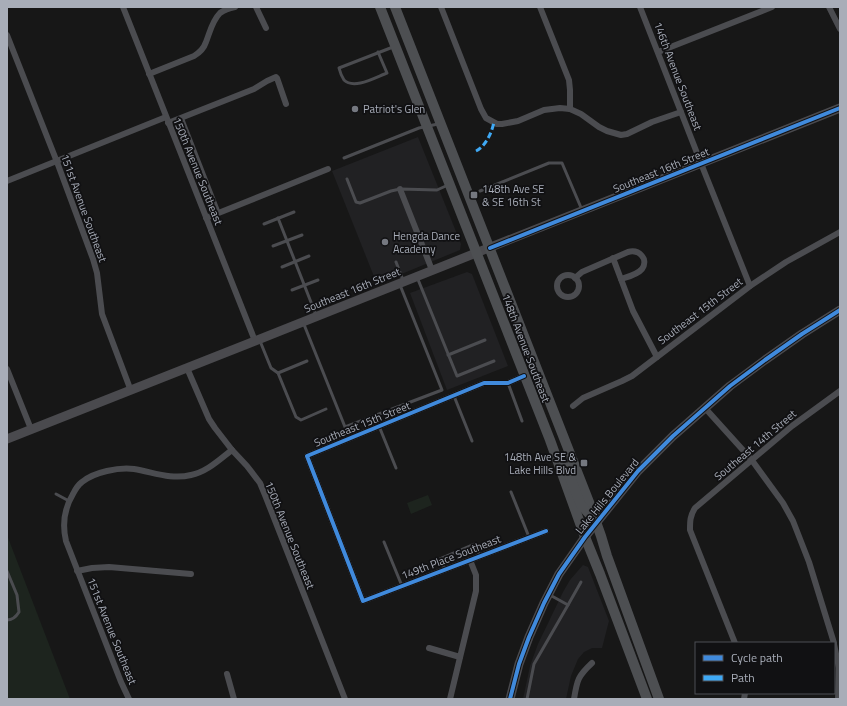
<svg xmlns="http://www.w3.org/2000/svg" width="847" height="706" font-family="'Titillium Web',sans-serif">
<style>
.built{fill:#212123}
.green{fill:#1d241e}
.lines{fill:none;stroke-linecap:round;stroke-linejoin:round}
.lane{stroke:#4b4c50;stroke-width:3}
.street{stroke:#4b4c50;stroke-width:6}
.secondary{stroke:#4a4a4e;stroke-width:9}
.primary{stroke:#4d4f52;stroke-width:10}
.quiet{stroke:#3fa9f5;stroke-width:3;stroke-dasharray:6 3;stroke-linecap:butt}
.cycleway-casing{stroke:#111113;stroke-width:6}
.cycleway{stroke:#408adc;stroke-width:4}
.poi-dot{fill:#757880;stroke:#111113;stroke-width:1.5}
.labels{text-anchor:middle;stroke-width:3.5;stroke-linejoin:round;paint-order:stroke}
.street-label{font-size:11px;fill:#a8adb8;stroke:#111113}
.poi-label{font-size:11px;fill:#a8adb8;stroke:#111113;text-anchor:start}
</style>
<rect width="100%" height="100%" fill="#171717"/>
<g class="built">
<path d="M418,137L461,244L460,250L377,284L332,171Z"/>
<path d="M467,272L472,274L508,366L447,390L410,293Z"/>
<path d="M583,565L588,567L609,621L602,648H592L584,652L578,659L571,676L566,699H523L530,666L538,644L563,592L570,580Z"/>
</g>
<g class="green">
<path d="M428,495L432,505L411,514L407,503Z"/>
<path d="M7,535L70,699H7Z"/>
</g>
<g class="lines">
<g class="lane">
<path d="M378,52L387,73C376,77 354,90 344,80C342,77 340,72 339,68L393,47"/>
<path d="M182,117L219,212"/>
<path d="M344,158L419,128L438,124"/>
<path d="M347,179L356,202L360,203L391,191L400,189L437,190L448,185"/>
<path d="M480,191L549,163H562L582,210"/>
<path d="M278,218L316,315"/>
<path d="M264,224L294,212"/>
<path d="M273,246L302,235"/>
<path d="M396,262L403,280"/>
<path d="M282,267L309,256"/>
<path d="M417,277L457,376L494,361"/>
<path d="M292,290L318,280"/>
<path d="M303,322L345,427L442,390L400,285"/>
<path d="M260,341L271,368L278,373L296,417L301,420L326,409"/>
<path d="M448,355L485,340"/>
<path d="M278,373L307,361"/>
<path d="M508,383L522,421"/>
<path d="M454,396L472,441"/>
<path d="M379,426L396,468"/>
<path d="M511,492L529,537"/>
<path d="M56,494L69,501"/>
<path d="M384,542L402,586"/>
<path d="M445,569L440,559L475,544L480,556"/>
<path d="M7,571L17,595L19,612C16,617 13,620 7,620"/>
<path d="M568,605L581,582"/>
<path d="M527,699L534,664L568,605L550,595"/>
</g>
<g class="street">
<path d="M123,7L255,341"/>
<path d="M256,7L266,28"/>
<path d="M441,7L481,109L486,118L497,124H502L518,121L544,110L560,108L570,109L581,114L599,127L607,131L621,135L627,134L652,122L681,112"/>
<path d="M540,7L569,80L570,90V109"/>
<path d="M640,7L704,171L750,286"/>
<path d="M829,7L840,29"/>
<path d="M7,35L57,162L93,259L97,273L102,314L131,391"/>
<path d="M658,52L772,7"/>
<path d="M149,74L194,56C199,53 204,48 206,42C210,32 212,21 220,13C224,10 230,8 235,7"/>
<path d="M168,123L254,89L267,81L276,77L277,78L286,104"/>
<path d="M7,181L166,117"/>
<path d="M400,189L432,270"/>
<path d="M206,218L328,169"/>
<path d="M613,258L633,311L657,357"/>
<circle cx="568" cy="286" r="11"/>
<path d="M575,278L582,272L628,252C639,249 649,259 642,269C637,275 627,277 621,279"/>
<path d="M187,368L209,419L215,428L232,450L247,466L260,483L265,495L345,699"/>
<path d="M7,369L31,429"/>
<path d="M524,376L508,383H484L307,456L363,601L546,531"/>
<path d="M573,406L583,398L622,381L632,376L750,286L786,262L840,232"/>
<path d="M705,408L751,459L783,503L793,521L809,562L834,643"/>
<path d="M77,571L92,568L109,567L191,574"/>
<path d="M735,643L690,530C690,521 690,516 695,508L792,426L840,391"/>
<path d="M834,644L839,668L838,699"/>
<path d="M429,648L460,657"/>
<path d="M227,674L234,699"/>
<path d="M129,699L121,682L66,541C62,524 64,509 73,494C75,490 78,485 82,482C94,472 119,467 134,469C153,472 171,480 191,475C207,472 220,459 232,450"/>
<path d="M450,699L476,591V575L470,560"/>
<path d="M574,699C577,680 578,676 592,663"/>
<path d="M744,699L745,693"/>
</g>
<g class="secondary">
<path d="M7,439L255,341L840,108"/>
<path d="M510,699L519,664L529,637L544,603L559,574L585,537L638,471L673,436L730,386L765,360L802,334L840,310"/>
</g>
<g class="primary">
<path d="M380,7L550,440L585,537L600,574L647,699"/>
<path d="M395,7L589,502L601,536L607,556L659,699"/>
<path d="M566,467L581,505L591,516"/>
</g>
<path class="quiet" d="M476,151C486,146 492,132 494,122"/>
<g class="cycleway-casing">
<g id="cycleway">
<path d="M490,248L840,108"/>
<path d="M524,376L508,383H484L307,456L363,601L546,531"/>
<path d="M510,699L519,664L529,637L544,603L559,574L585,537L638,471L673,436L730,386L765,360L802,334L840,310"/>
</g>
</g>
<use href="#cycleway" class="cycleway"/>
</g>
<g class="poi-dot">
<circle cx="355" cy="109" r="4"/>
<rect x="470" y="191" width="8" height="8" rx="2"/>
<circle cx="385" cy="242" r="4"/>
<rect x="580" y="459" width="8" height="8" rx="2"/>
</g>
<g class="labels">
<g class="street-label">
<text transform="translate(678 76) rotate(69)" y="4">146th Avenue Southeast</text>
<text transform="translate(661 170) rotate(-22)" y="4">Southeast 16th Street</text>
<text transform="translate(198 171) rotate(68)" y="4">150th Avenue Southeast</text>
<text transform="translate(84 208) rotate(70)" y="4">151st Avenue Southeast</text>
<text transform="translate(352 290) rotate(-22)" y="4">Southeast 16th Street</text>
<text transform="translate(700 311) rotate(-37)" y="4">Southeast 15th Street</text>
<text transform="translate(526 348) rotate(69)" y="4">148th Avenue Southeast</text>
<text transform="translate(362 424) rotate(-22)" y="4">Southeast 15th Street</text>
<text transform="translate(755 445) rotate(-40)" y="4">Southeast 14th Street</text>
<text transform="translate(607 496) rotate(-51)" y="4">Lake Hills Boulevard</text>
<text transform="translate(290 535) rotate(68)" y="4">150th Avenue Southeast</text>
<text transform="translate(451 557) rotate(-21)" y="4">149th Place Southeast</text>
<text transform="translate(112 631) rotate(68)" y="4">151st Avenue Southeast</text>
</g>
<g class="poi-label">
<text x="363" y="113">Patriot's Glen</text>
<text x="482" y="193">148th Ave SE<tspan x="482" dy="13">&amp; SE 16th St</tspan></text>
<text x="393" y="240">Hengda Dance<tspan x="393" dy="13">Academy</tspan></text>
<text x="576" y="461" text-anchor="end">148th Ave SE &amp;<tspan x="576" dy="13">Lake Hills Blvd</tspan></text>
</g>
</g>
<rect width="847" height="706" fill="none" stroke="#a8adb8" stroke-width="16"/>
<rect x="695" y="642" width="140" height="52" fill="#111113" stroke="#4d4f55"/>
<rect x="703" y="655" width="20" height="6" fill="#408adc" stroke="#4d4f55"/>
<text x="731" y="662" font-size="12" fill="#a8adb8">Cycle path</text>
<rect x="703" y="675" width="20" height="6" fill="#3fa9f5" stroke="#4d4f55"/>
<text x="731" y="682" font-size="12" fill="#a8adb8">Path</text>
</svg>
